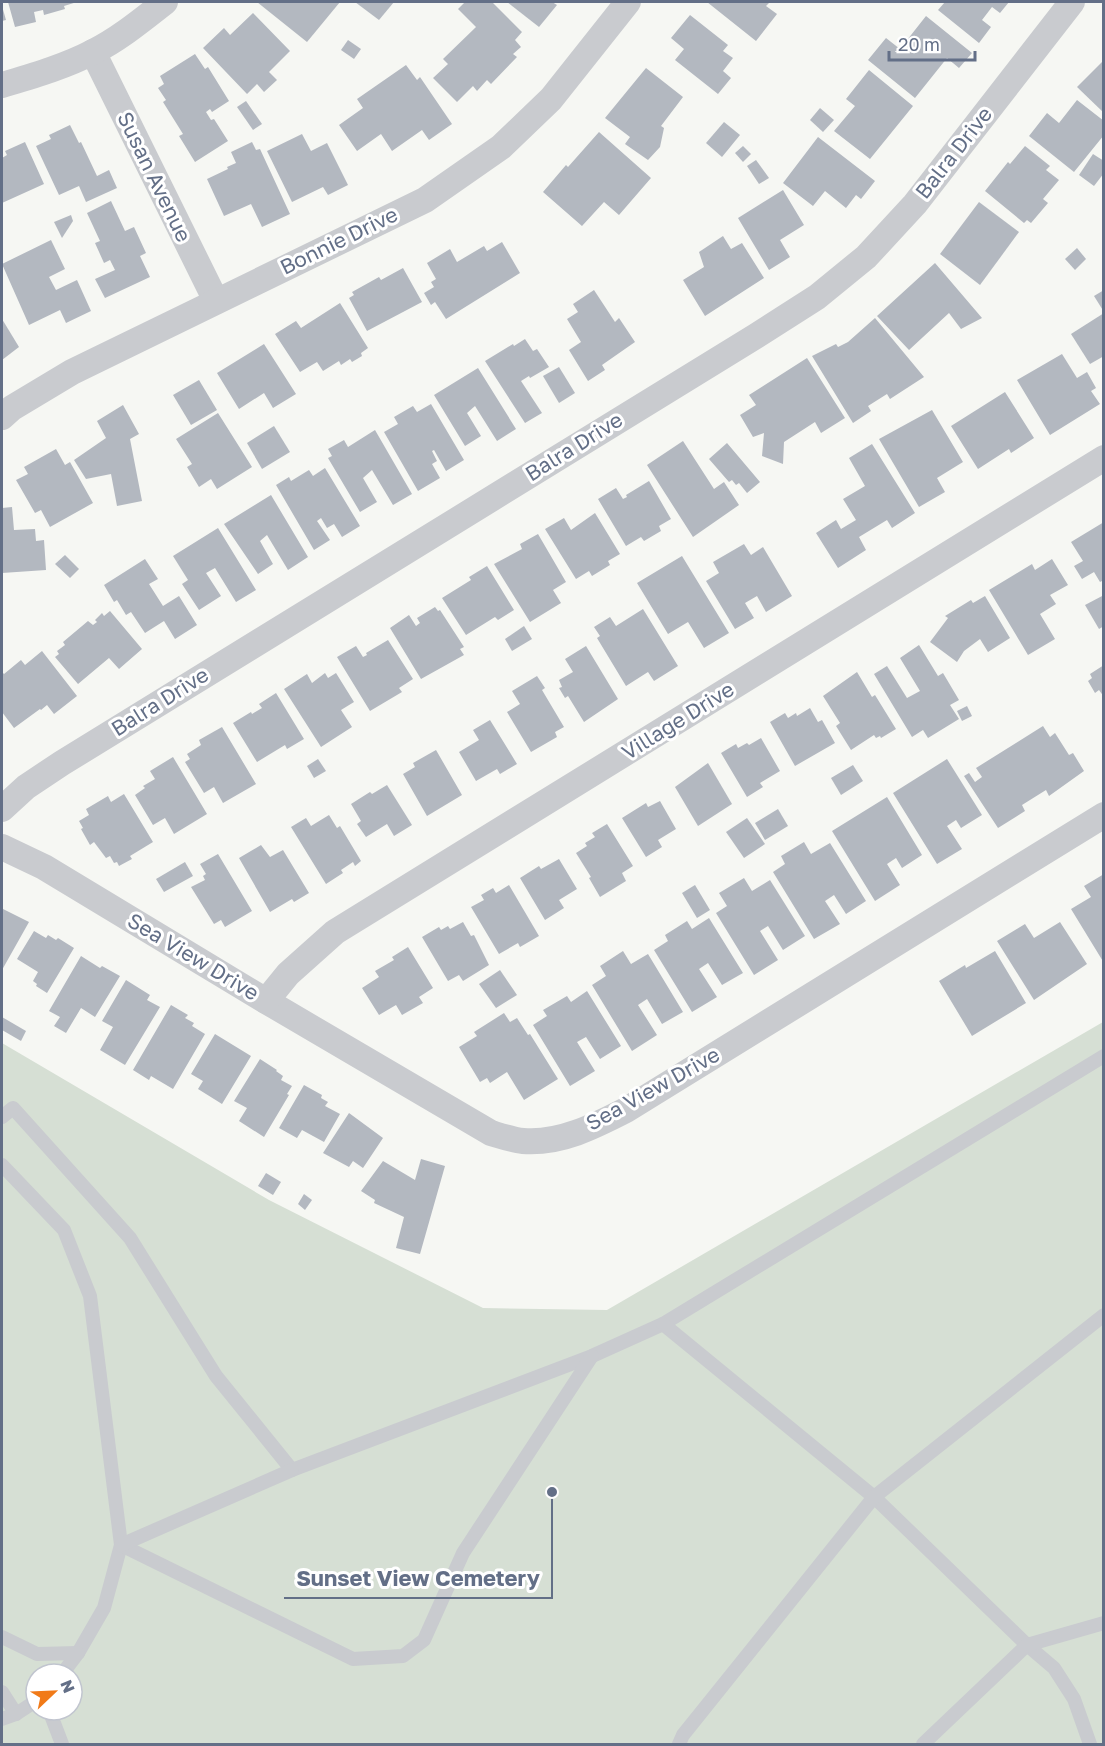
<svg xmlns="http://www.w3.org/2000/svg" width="1105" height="1746" font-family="'Golos Text',sans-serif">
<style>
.green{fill:#d6dfd4;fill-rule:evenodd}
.building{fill:#b3b8c0}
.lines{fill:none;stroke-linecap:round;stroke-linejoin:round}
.lane{stroke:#c9cbcf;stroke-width:14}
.street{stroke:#c9cbcf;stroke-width:26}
.labels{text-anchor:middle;stroke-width:6;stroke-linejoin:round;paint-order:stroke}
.street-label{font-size:21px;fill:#636f87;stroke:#fff}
.leader{fill:none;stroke:#636f87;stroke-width:2}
.callout-dot{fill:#636f87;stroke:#fff;stroke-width:2}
.callout-label{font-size:22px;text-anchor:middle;font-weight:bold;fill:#636f87;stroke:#fff;stroke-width:6;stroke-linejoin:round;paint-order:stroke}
</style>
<rect width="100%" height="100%" fill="#f6f7f3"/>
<path class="green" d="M1103,1022V1744H2V1043L269,1200L483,1308L607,1310ZM36,1674H72V1710H36Z"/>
<g class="building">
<path d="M8,2H77L64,6L65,9L44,15L43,10L34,12L36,22L15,27Z"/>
<path d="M257,2H340L307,42Z"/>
<path d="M355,2H394L379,20Z"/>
<path d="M465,2H492L522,32L515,40L521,47L513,54L517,57L491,84L487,80L477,91L473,86L457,102L433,78L448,64L443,59L476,27L458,9Z"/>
<path d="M507,2H552L557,5L539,27Z"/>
<path d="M707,2H770L766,6L777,14L756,41Z"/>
<path d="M945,2H1009L1000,13L992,7L982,20L991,27L979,43L938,10Z"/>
<path d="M2,6L6,20L2,21Z"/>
<path d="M253,13L290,51L269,72L277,80L264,92L257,84L247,94L203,48L224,28L230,35Z"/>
<path d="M690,15L728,45L723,51L733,58L723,71L731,78L718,94L675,60L684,49L671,38Z"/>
<path d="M926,16L972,53L959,68L947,58L915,98L868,60L886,38L900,49Z"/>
<path d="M348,40L361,49L354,59L341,50Z"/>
<path d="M195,54L205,69L208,67L229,101L212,112L210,109L206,112L211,120L214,119L228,141L195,162L179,136L183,134L163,102L166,100L158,88L164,84L160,76Z"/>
<path d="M1104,60V113L1077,87Z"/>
<path d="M406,65L417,80L420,77L452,124L429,140L422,130L392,151L381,134L357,151L339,125L363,108L357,99Z"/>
<path d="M646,68L683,97L661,126L664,128L660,147L648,160L625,144L630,137L605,118Z"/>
<path d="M869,70L913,106L870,159L834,131L855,106L846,99Z"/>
<path d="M1077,100L1104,121V135L1074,172L1029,136L1047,113L1059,123Z"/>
<path d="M246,101L262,124L253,130L237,107Z"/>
<path d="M820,108L834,120L823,132L810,120Z"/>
<path d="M724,122L740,135L722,157L706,143Z"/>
<path d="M70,125L79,143L81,142L97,176L109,170L117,188L86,202L79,186L59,195L36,146L51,139L49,135Z"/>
<path d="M599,132L651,178L619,215L604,202L582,226L543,192L566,165L568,167Z"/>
<path d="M302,134L311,151L327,143L348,185L328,195L323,187L292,202L267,151Z"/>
<path d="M818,137L875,181L861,199L856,195L846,208L825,191L813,206L783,183Z"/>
<path d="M25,142L44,184L2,203V158L7,155L5,151Z"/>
<path d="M252,142L256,150L260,149L290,214L262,227L251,204L224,216L207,179L228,169L227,167L236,163L231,152Z"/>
<path d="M743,146L751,154L743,162L735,153Z"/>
<path d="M1025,146L1050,166L1046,170L1059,180L1043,199L1048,203L1031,223L1027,220L1024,223L985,191L1008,162L1010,164Z"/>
<path d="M1093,154L1104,161V173L1094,186L1079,175Z"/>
<path d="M756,160L769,178L759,184L747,166Z"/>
<path d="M783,190L804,225L780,240L790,257L769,270L738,218Z"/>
<path d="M111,201L125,231L134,227L146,253L140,256L150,277L105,298L95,279L115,270L110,260L104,263L95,243L100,241L87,213Z"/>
<path d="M979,202L1019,232L980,285L940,254Z"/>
<path d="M71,215L73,221L62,238L54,222Z"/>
<path d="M723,236L731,249L742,243L764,278L705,316L683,280L704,267L699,252Z"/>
<path d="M51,240L65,269L49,277L56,290L77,280L91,311L66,323L60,310L29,325L2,264Z"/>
<path d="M502,242L520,273L446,319L435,302L431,305L424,293L434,287L431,282L436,279L427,263L450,249L457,262L484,246L487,251Z"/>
<path d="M1077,248L1086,259L1075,270L1065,259Z"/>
<path d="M935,263L982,318L961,329L949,313L909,350L877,316Z"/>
<path d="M403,268L422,302L367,331L349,298L354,295L352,292L379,277L381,280Z"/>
<path d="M594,290L615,322L619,318L635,342L602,365L605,370L588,381L569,350L581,342L567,319L578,312L573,304Z"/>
<path d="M1104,290V312L1094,296Z"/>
<path d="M340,303L368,348L361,353L362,356L352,362L350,359L341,365L339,361L323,371L317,362L300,372L275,334L296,321L301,328Z"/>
<path d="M1104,313V356L1090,364L1071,334Z"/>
<path d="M875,318L924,377L890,399L887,394L868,406L871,411L853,423L812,356L836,344L838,347L848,342Z"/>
<path d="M2,319L19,347L2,360Z"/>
<path d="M525,339L533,351L537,349L549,367L530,378L529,376L521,381L542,413L525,423L485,361L513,344L514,346Z"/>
<path d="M264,344L296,394L273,408L264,393L239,409L217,373Z"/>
<path d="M1062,354L1077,378L1087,372L1096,388L1091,391L1100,404L1050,435L1017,380Z"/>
<path d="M807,358L845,418L821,433L815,422L784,442L783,464L762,456L764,433L753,437L740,415L756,405L749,395Z"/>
<path d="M559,367L575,393L559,403L543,376Z"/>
<path d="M478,368L516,429L497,441L475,406L467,413L481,436L465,446L434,395Z"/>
<path d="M199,380L217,410L191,425L173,395Z"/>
<path d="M1005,392L1034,438L1011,453L1009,449L978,469L951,426Z"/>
<path d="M431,404L464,460L446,471L434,450L432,451L437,461L432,464L440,478L418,491L384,432L398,424L394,417L413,406L417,412Z"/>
<path d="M123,405L139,434L130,439L142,501L117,506L111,474L86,479L74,460L106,438L97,421Z"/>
<path d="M932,410L963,462L937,478L945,492L919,507L879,439Z"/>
<path d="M218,413L252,467L217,489L211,479L199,487L187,467L192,464L176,439Z"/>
<path d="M274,426L290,452L262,469L247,443Z"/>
<path d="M375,430L412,494L393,505L372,470L363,478L377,502L360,512L328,458L332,456L328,449L344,440L348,447Z"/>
<path d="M683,441L714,489L724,482L739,505L693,537L647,465Z"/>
<path d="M727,443L760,482L747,493L739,483L736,485L732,480L729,482L709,459Z"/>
<path d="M872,444L915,513L892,528L887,520L859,537L866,550L838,568L816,533L836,520L841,529L856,520L843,499L865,486L849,458Z"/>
<path d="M56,449L65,465L70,462L93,503L50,527L41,510L35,513L16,480L28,474L24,467Z"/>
<path d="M325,468L360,526L342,537L334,524L327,528L321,518L317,521L330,540L314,550L276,485L289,477L291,481L309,470L313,476Z"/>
<path d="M649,481L671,519L659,526L661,531L644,541L641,537L626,546L598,499L616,488L623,499L627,497L626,495Z"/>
<path d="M271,495L308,557L288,570L267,535L260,541L273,564L258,574L224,524Z"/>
<path d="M12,507L14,530L35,529L36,541L44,540L46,570L2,573V508Z"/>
<path d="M595,513L620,554L608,561L610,565L592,576L589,571L576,579L545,529L564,518L571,530Z"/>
<path d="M1104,522V580L1100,582L1094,572L1082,579L1074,566L1083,561L1071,542Z"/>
<path d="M218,528L256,590L236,602L215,568L206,573L221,596L199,610L182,584L188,580L173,556Z"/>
<path d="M538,534L566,582L553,590L561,603L530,622L494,564L522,549L520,544Z"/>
<path d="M744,544L751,555L763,547L792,596L766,612L757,596L745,603L754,618L735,629L706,581L719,573L713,562Z"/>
<path d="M65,555L79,569L70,578L55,564Z"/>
<path d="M682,556L729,633L704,648L688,622L668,634L637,583Z"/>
<path d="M145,559L158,579L149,584L163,606L179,596L197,625L175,639L164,621L145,633L131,612L126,615L117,600L114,602L104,585Z"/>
<path d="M1052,559L1068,585L1050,595L1056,604L1040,614L1055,639L1028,655L989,590L1032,564L1035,570Z"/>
<path d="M487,566L514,610L498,620L495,617L466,635L442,598L471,580L469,577Z"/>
<path d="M1104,595V626L1099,629L1085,605Z"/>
<path d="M985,596L1010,638L988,652L980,639L964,651L957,662L930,642L948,618L945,616L971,600L973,603Z"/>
<path d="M435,607L438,611L440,610L464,647L460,649L464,655L421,679L390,628L409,615L416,626L420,623L417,618Z"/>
<path d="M643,609L678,666L654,681L648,672L626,686L597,638L600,636L594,627L610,617L616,626Z"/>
<path d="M110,611L142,649L119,669L109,658L78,684L55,657L59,654L57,651L65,645L63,642L88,621L93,625L97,622L95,620L102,613L104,616Z"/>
<path d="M524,626L532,639L512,651L505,639Z"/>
<path d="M388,640L413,679L399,688L402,692L370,711L337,657L356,646L363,657L367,655L366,653Z"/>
<path d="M919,645L938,676L943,673L959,700L950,705L959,719L928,738L923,730L912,737L874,674L887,666L907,698L920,691L900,658Z"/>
<path d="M586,646L618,699L584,722L568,696L565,698L559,688L562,687L559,680L573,672L565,659Z"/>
<path d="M42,651L77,696L54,714L47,705L41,710L40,709L14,728L2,712V672L4,674L21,660L25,665Z"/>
<path d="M1104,665V697L1099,690L1095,693L1088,681L1092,678L1090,674Z"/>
<path d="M857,672L872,697L875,695L896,729L881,738L880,736L876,738L874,735L851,750L836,726L840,723L823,696Z"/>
<path d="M325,673L328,678L336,673L354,702L341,710L352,727L321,747L284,689L307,674L312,683Z"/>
<path d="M537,676L545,688L542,690L564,727L555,732L557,737L531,752L507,712L520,704L512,691Z"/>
<path d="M276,693L304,739L287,749L285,745L257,762L233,723L251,712L252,714L262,708L259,704Z"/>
<path d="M967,706L972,716L962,721L957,711Z"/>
<path d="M810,708L818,722L822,720L835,743L795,766L770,722L785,713L788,718L796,713L797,716Z"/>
<path d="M490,720L517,764L500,774L497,769L476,781L459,752L479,740L473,730Z"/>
<path d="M1043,726L1050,737L1055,733L1069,755L1073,753L1084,771L1049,796L1046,790L1022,805L1025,811L998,828L964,776L969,773L975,782L982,777L976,768Z"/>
<path d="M222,727L256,784L223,803L214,787L204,793L185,762L190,759L187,754L201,745L199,740Z"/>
<path d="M761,738L780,771L760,783L763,787L747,797L721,753L736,744L738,748L747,743L749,745Z"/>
<path d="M436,750L462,795L427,816L403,774L415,767L413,763Z"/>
<path d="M173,757L207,814L174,834L165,818L153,825L135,795L145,788L143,786L155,779L150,771Z"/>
<path d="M318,759L326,771L314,778L307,766Z"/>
<path d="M947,759L982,815L961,828L956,820L947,826L962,849L937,864L893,793Z"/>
<path d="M708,763L732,804L698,826L675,787Z"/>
<path d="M853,765L863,781L841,795L831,778Z"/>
<path d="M387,785L412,825L394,836L387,824L366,837L357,824L361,821L351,804L370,792L372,794Z"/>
<path d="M124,794L153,842L130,856L132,859L119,866L117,862L114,863L110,856L106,858L94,842L90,845L81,829L83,828L79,821L89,815L86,809L108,796L111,802Z"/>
<path d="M887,797L922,855L902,868L896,858L887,864L900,885L875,901L832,831Z"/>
<path d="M660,801L676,829L658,840L662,847L646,857L622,818L646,803L648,807Z"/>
<path d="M778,809L788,826L765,840L755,823Z"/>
<path d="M329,815L337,828L340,826L361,861L355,866L353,862L341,870L343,873L326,884L291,827L306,818L311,826Z"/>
<path d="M747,818L765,844L744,858L726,832Z"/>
<path d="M607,824L633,866L622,873L626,881L600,897L589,878L591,877L576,853L587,846L585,843L595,837L592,833Z"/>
<path d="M804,842L811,854L830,843L866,901L846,914L834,895L825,901L840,924L814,939L773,872L785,864L781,856Z"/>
<path d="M261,845L270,857L283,850L309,893L294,902L292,899L270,912L239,858Z"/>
<path d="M218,854L252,911L225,927L221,920L214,924L191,887L205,880L203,876L206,874L200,864Z"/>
<path d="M559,859L577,889L559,900L564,908L545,920L520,878L539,866L541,869Z"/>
<path d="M185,862L193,876L164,892L156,879Z"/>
<path d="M1104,874V963L1071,909L1091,897L1084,886Z"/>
<path d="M744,878L752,891L770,880L805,936L783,950L768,926L760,931L778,960L754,975L716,913L727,906L719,893Z"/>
<path d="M509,885L539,936L520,947L518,943L499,954L471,907L484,900L481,895L493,888L496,893Z"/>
<path d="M695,885L710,910L697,918L682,893Z"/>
<path d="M3,909L29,922L2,970V911Z"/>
<path d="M709,918L743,973L722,985L708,963L699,969L717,997L692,1012L654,950L668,941L665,935L687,921L692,929Z"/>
<path d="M463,922L471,936L474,935L489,965L463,981L459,975L448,981L422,937L439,927L441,930L448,926L450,929Z"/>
<path d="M1060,922L1087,964L1034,1000L997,941L1025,924L1034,938Z"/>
<path d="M34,931L46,938L48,935L56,940L58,938L74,948L47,993L36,986L37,984L33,981L38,972L17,959Z"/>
<path d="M408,947L433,988L419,997L423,1003L402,1015L396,1005L379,1015L362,988L379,977L375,971L394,960L392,957Z"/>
<path d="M623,951L631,964L648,954L683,1012L662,1024L647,999L638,1005L657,1035L632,1051L592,985L606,976L600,966Z"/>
<path d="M995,951L1026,1003L972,1036L939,981L965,965L966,968Z"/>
<path d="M81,956L100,968L102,966L120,976L95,1017L81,1008L66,1033L54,1026L60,1017L49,1011Z"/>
<path d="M500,970L517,995L496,1008L479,984Z"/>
<path d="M126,980L150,995L147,1000L160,1007L125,1065L100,1050L113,1027L102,1021Z"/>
<path d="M587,991L621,1046L600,1059L586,1037L577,1042L595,1071L570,1086L533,1025L547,1016L543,1010L567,996L571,1002Z"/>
<path d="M171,1005L188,1015L185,1018L194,1023L192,1026L205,1034L173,1089L151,1076L149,1080L133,1070Z"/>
<path d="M504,1013L510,1022L517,1018L528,1035L530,1034L558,1079L524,1100L507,1072L490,1083L487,1078L480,1082L459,1047L477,1036L474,1032Z"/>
<path d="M2,1017L26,1031L21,1041L2,1030Z"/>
<path d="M215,1034L251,1056L222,1104L198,1089L203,1081L191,1074Z"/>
<path d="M260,1059L277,1070L276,1071L283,1076L281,1080L292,1086L287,1094L289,1095L264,1137L239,1121L247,1108L234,1101Z"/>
<path d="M304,1085L322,1095L321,1098L328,1102L325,1106L340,1114L324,1142L302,1130L297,1138L279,1128Z"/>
<path d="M349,1113L383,1138L363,1168L353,1161L349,1167L323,1153Z"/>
<path d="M421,1159L445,1166L420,1254L396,1248L404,1217L374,1203L375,1200L361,1191L383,1161L415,1180Z"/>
<path d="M266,1173L281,1182L273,1195L258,1186Z"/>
<path d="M304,1194L312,1200L305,1210L298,1204Z"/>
</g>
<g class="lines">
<g class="lane">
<path d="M2,1117L13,1108L130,1238L216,1376L292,1470L592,1356L663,1324L1104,1056"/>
<path d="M2,1165L64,1230L90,1296L121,1545L104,1608L78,1653L62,1674"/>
<path d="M663,1324L874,1497L1027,1645L1054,1668L1074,1699L1090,1744"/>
<path d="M121,1545L353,1659L403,1656L424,1640L463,1553L592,1356"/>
<path d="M121,1545L292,1470"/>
<path d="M2,1637L37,1654L78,1653"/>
<path d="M2,1692L16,1714"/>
<path d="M49,1710L62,1744"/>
<path d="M2,1719L16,1714L36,1701"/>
<path d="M679,1744L683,1735L874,1497L1104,1315"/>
<path d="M923,1744L1027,1645L1104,1623"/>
</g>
<g class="street">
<path d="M93,52L216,301"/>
<path d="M2,85C32,76 64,67 93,52C119,39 142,20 165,2"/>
<path d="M2,417L12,408L72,372L425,200L501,147L551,99L628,2"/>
<path d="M2,809L26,787L62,763L756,336L817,297L866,257L915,204L1072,2"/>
<path d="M2,847L44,867L266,1001L491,1133C501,1136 513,1140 523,1141C560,1144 595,1126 626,1110L1104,815"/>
<path d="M266,1001L288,974L335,932L1104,458"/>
</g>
</g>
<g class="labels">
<g class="street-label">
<text transform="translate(954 153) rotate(-52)" y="7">Balra Drive</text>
<text transform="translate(154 177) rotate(64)" y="7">Susan Avenue</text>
<text transform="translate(339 241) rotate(-26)" y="7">Bonnie Drive</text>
<text transform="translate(574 447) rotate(-32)" y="7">Balra Drive</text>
<text transform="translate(160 702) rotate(-32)" y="7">Balra Drive</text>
<text transform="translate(678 721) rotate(-32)" y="7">Village Drive</text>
<text transform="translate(193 957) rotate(31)" y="7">Sea View Drive</text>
<text transform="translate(653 1089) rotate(-29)" y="7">Sea View Drive</text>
</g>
</g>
<path class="leader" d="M552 1492L552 1598H284"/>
<circle class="callout-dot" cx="552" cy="1492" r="6"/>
<g class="callout-label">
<text x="418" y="1586">Sunset View Cemetery</text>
</g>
<rect width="1105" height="1746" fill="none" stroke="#636f87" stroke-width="6"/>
<g transform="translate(54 1692) rotate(67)"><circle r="28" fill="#ffffff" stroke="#c1c5cf" stroke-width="1.5"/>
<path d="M0-4.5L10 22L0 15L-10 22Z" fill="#f17a18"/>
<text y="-9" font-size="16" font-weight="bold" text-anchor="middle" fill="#636f87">N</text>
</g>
<path d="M889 51v9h86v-9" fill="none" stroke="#636f87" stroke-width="3"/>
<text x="898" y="51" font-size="18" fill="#636f87" stroke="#ffffff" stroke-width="4.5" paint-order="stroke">20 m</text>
</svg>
